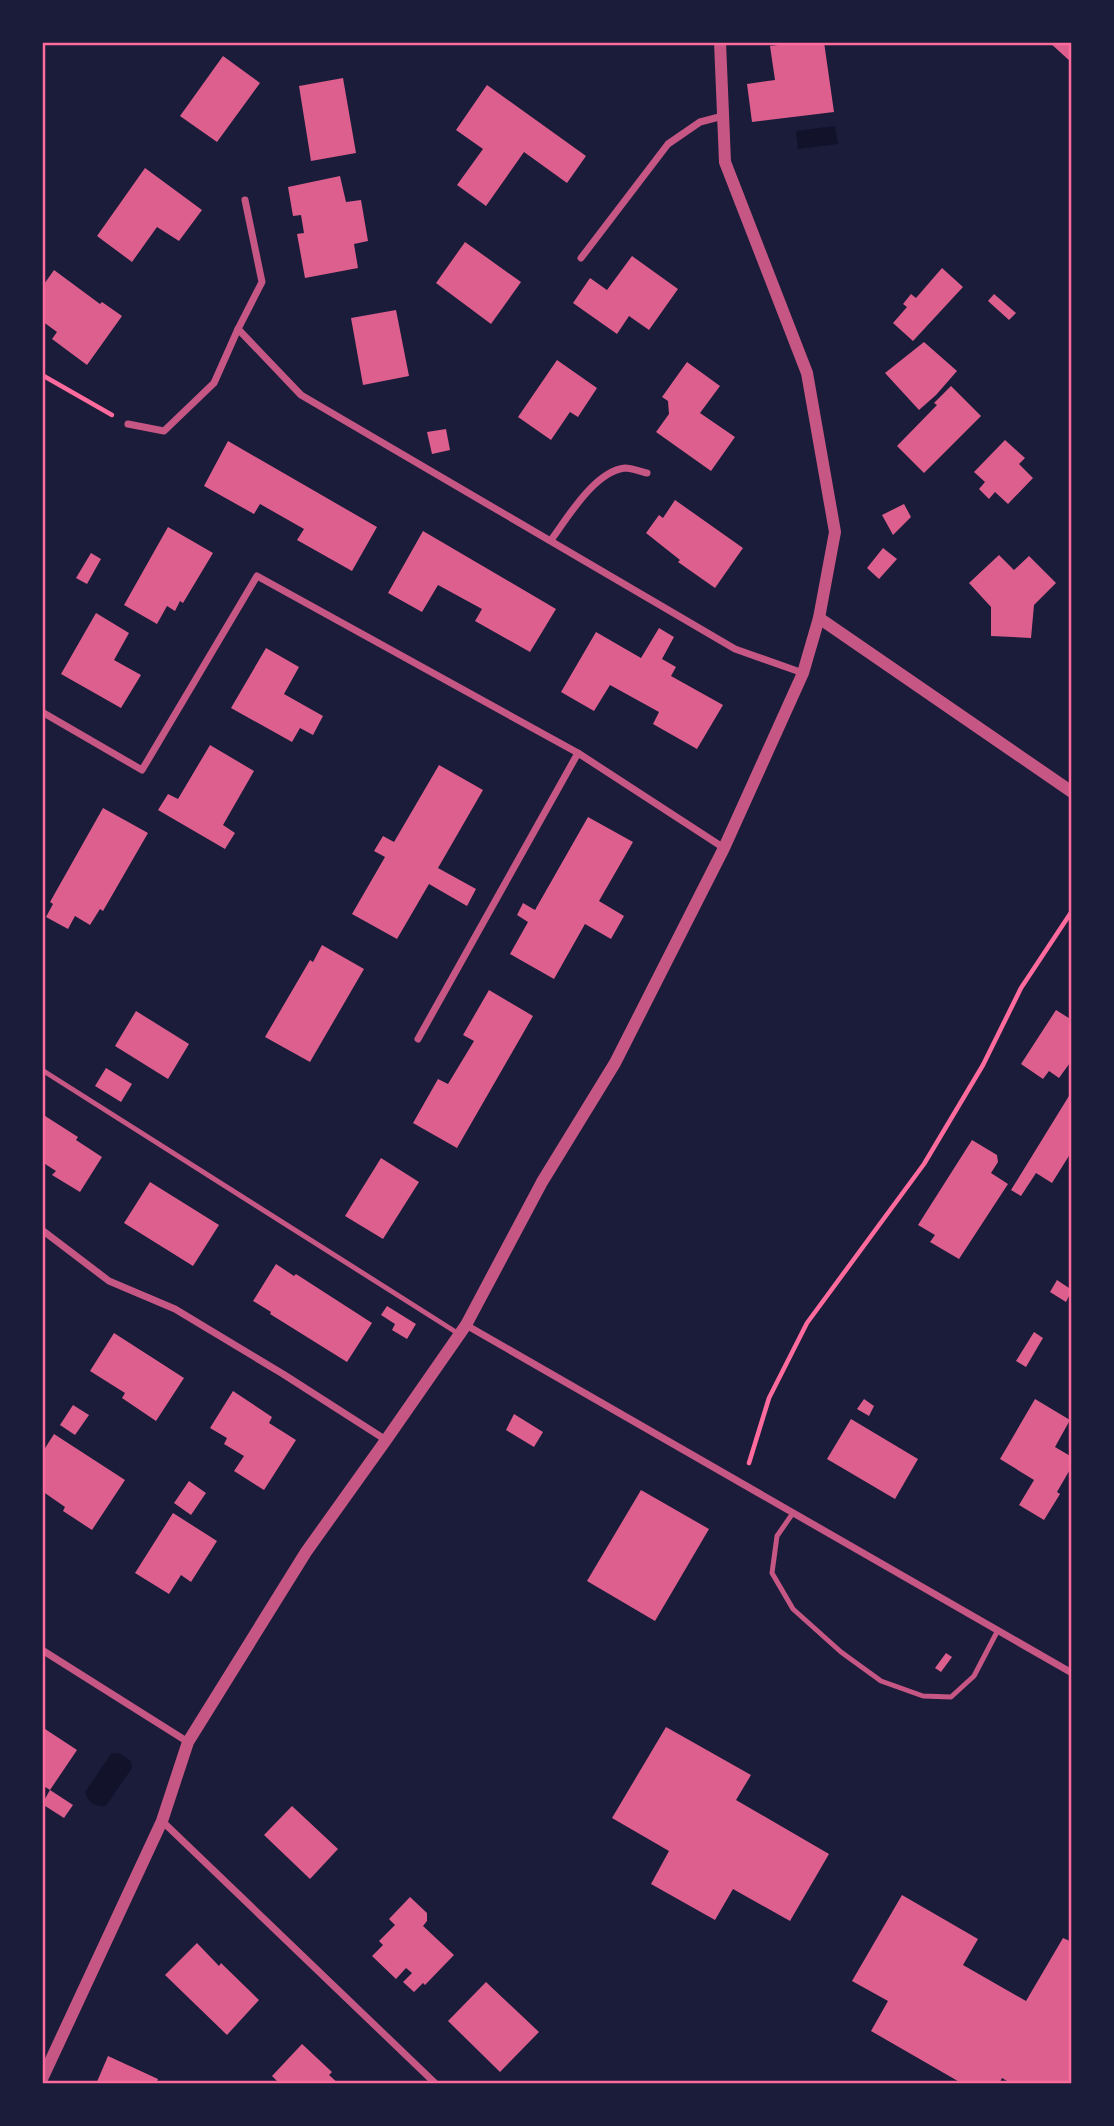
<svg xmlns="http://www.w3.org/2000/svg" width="1114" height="2126" font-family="'PT Sans',sans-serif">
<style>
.water{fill:#12122b}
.building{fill:#dd5f8e}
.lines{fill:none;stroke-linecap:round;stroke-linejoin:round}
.path{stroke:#ff6b9d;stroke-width:4.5}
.service{stroke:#c65784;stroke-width:5}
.minor{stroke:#c65784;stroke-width:7}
.tertiary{stroke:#c65784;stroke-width:12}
.neatline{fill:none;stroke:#ff6b9d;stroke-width:2.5}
</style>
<rect width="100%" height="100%" fill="#1b1b3a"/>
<g class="water">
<path d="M835,126L838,144L798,149L796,131Z"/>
<path d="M119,1753L131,1761L132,1768L106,1806C95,1807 88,1803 85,1792L111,1754Z"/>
</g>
<g class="building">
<path d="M802,42H824L834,112L752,122L747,84L775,80L770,46Z"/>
<path d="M1049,42H1072V63Z"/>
<path d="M223,56L260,83L217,142L180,116Z"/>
<path d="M343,78L356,153L311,161L299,86Z"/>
<path d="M487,85L586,156L567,183L524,152L486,206L457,185L483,149L456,130Z"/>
<path d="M145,168L202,210L179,241L157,227L132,262L97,236Z"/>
<path d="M340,176L346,202L361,200L368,241L354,244L358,268L305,278L297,234L304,233L301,215L293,216L288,187Z"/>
<path d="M465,242L521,282L491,324L436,283Z"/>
<path d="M632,256L678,289L649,330L629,316L617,334L573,303L590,278L607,290Z"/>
<path d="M942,268L963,287L913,341L893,323L907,307L903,304L911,294L916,298Z"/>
<path d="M54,270L100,304L102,302L122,316L87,365L52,339L57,332L42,321V287Z"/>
<path d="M994,294L1016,313L1009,320L988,301Z"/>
<path d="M396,310L409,376L363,385L351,318Z"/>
<path d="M924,342L957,371L936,395L919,410L885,373Z"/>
<path d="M557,360L597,388L578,417L570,412L551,440L518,417Z"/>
<path d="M687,362L720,386L700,413L735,437L711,471L656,432L669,414L668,401L662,397Z"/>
<path d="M951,386L981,416L924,473L897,446L937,405L934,403Z"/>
<path d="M446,429L450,450L432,454L427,432Z"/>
<path d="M1005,440L1025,458L1019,464L1033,478L1008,504L995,492L989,499L979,489L985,482L974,472Z"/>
<path d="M228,441L377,527L352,571L297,540L304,529L260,504L254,514L204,486Z"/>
<path d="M675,500L743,548L715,588L678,562L680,560L646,533L659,515L663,518Z"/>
<path d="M904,504L911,517L893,535L882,515Z"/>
<path d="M168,527L213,553L183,603L180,601L175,611L167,606L157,624L124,605Z"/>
<path d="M423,531L556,609L530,652L475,621L482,609L438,585L422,612L388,593Z"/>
<path d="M883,548L897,559L879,579L867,568Z"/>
<path d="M91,553L101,559L87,584L76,578Z"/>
<path d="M999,555L1014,570L1029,556L1056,583L1034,605L1031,638L991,636V607L969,583Z"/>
<path d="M96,613L129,633L114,660L141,675L121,708L61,674Z"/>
<path d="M659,628L674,637L662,659L676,667L671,676L723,705L697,749L653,724L659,712L610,685L594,711L561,692L596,632L641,658Z"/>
<path d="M266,648L299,667L284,694L323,716L313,735L300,728L292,742L231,708Z"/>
<path d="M210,745L254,771L223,825L235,833L225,849L158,810L168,794L178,799Z"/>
<path d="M439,765L483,790L438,868L476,889L467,906L429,884L397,939L352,914L385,857L374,851L383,836L394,842Z"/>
<path d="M103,808L148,833L103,911L100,909L90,925L75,916L68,929L46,917L53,904L50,902Z"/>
<path d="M588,817L633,842L599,901L624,916L611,939L585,924L554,979L510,954L528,922L517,915L523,903L535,910Z"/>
<path d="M322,945L364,969L310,1062L265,1037L310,960L313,962Z"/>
<path d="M489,990L533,1016L457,1148L413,1123L438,1079L448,1084L474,1041L463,1035Z"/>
<path d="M1056,1010L1072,1020V1060L1059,1078L1049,1071L1043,1079L1021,1064Z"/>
<path d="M136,1011L189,1044L168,1079L115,1046Z"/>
<path d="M106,1068L132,1084L121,1102L95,1086Z"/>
<path d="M1072,1091V1151L1052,1183L1036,1173L1021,1196L1011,1190Z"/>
<path d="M42,1114L78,1137L76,1140L102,1157L80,1192L52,1175L56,1171L42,1162Z"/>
<path d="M972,1140L997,1155L998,1162L991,1173L1008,1184L959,1259L930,1242L935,1235L918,1225Z"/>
<path d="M381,1158L419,1182L383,1239L345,1216Z"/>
<path d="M150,1182L219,1225L193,1266L124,1223Z"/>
<path d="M276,1264L294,1276L296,1274L372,1323L347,1362L270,1314L271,1312L253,1301Z"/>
<path d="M1057,1280L1072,1290L1066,1302L1050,1292Z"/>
<path d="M387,1306L416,1324L407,1339L392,1330L395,1324L381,1315Z"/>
<path d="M1034,1332L1043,1338L1026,1367L1016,1361Z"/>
<path d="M114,1333L184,1378L156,1421L122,1398L125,1393L90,1371Z"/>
<path d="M233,1391L272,1417L269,1423L296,1440L264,1490L234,1471L244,1456L224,1444L227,1438L210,1428Z"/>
<path d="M864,1399L874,1406L869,1416L857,1409Z"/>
<path d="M1035,1399L1070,1420L1055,1447L1072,1457V1466L1057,1492L1060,1494L1044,1520L1019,1505L1034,1480L1000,1459Z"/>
<path d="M73,1405L89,1415L75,1435L60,1425Z"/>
<path d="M514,1414L543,1432L534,1447L506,1430Z"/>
<path d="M851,1419L918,1459L895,1499L827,1459Z"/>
<path d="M54,1434L125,1480L92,1530L63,1511L65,1507L42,1491V1476L45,1472L42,1470V1453Z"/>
<path d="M189,1481L206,1493L191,1515L174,1503Z"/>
<path d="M641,1490L709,1529L655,1621L587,1581Z"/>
<path d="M173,1513L217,1541L191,1582L181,1575L169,1594L135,1573Z"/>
<path d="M946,1653L952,1657L941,1672L935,1668Z"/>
<path d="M42,1727L77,1750L50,1790L42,1785Z"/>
<path d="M666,1727L751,1775L736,1800L829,1854L790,1921L733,1889L715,1920L651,1884L669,1851L612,1818Z"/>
<path d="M50,1790L73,1805L64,1818L42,1804Z"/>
<path d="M292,1806L338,1849L310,1879L264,1835Z"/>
<path d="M902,1895L978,1939L963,1965L1026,2001L1063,1938L1072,1942V2084H1012L1002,2078L999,2084H963L871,2031L888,2001L852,1981Z"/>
<path d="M410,1897L427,1913V1921L423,1926L454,1955L425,1985L423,1983L414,1992L403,1982L412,1973L406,1968L396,1979L372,1956L383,1945L379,1941L395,1925L389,1919Z"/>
<path d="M197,1943L219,1966L221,1963L259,2000L227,2035L165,1975Z"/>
<path d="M486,1982L539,2032L500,2072L448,2021Z"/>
<path d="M302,2044L332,2072L329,2075L339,2084H280L272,2076Z"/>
<path d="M108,2056L158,2079L156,2084H96Z"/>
</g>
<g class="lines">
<g class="path">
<path d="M42,375L112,415"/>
<path d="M749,1463L769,1398L807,1323L924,1164L983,1065L1021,988L1072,911"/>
</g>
<g class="service">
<path d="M42,1070L459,1334"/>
<path d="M793,1513L777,1536L772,1573L793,1609L841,1652L881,1681L923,1696L951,1697L974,1676L998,1630"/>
</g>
<g class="minor">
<path d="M581,258L668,144L700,122L723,116"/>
<path d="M238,329L262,282L245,200"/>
<path d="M128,424L164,431L214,383L238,329L301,395L735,649L803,673"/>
<path d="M551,540C568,517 595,471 625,468C632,468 641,472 647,473"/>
<path d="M42,712L142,770L257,576L578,753L724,848"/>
<path d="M418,1039L578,753"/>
<path d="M42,1230L109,1281L175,1309L283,1374L386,1440"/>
<path d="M466,1325L1072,1673"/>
<path d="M42,1650L188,1742"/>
<path d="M162,1821L436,2084"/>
</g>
<g class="tertiary">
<path d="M819,618L1072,792"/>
<path d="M42,2079L162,1821L188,1742L306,1552L386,1440L466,1325L542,1182L615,1063L724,848L803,673L819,618L835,532L807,373L725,162L720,42"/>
</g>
</g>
<rect width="1114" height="2126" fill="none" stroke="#1b1b3a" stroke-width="88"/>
<rect x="44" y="44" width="1026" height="2038" class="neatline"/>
</svg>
